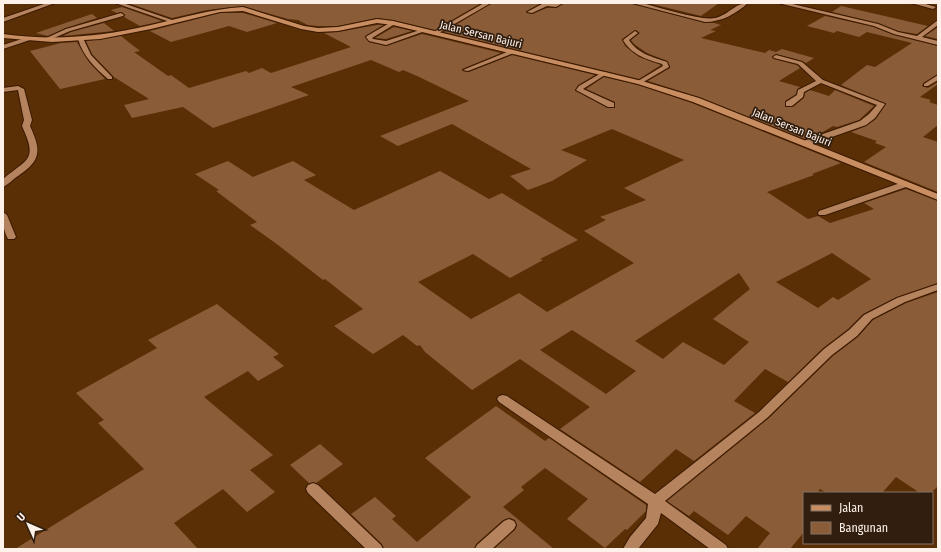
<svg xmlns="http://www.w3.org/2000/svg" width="941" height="552" font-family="'Fira Sans Condensed',sans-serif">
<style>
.building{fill:#8b5c38;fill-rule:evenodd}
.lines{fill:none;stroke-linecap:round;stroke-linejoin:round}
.lane-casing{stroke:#391900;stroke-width:2}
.street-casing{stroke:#391900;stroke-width:2}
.secondary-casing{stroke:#391900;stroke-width:2}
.lane{fill:#b5835e;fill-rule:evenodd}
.street{fill:#b5835e;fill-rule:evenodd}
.secondary{fill:#c88d61;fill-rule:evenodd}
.labels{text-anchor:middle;stroke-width:3.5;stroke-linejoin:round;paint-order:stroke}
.far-street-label{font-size:11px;fill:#fdf1ea;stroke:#311e0e}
</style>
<rect width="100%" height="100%" fill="#5a2f06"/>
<g class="building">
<path d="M136,3H481L435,30L393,20L377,18L338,26H318L308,25L298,20L288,19L243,6L207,10L172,18L131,4Z"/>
<path d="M492,3H541L526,12L532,14L547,8H557L564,3H631L705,23H714L721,25L710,30L716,31L701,38L765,53L769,50L776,52L782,49L814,58L806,63L802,61L776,54L772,57L774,59L797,65L800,68L779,81L800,87L797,90L796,94L785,101V107H793L804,98L805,93L810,90L829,96L835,90L874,106L859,120L837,127L833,126L823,132L805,139L699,97L648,81L670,68V66L667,61L647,53L634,44L631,40L640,33L636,30L622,39L625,46L639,57L661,65L639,79L444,32Z"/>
<path d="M648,3H719L701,16Z"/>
<path d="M841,6L889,17L928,26L917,34L898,31L878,23L832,12Z"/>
<path d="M122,7L162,21L140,26L124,17L125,15L122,12L117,13L111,10Z"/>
<path d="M220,13H243L277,23L247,32L229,26L171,42L150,31Z"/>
<path d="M92,14L97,18L66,28L48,36L36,33Z"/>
<path d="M825,16L874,27L894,35L938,46V74L923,83L922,86L928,88L938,82V84L920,97L931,100L929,102L938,105V125L923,137L938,142V192L864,162L886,147L875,143L877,141L851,132L866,126L876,119L886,104L841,85L867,65L875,67L912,43L867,32L859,37L837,31L834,33L807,26Z"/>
<path d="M104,23L114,31L63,36L71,32Z"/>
<path d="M377,25H383L365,36L369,42L386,46L422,34L501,53L462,69L463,71L469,72L512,55L595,75L578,85L575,90L608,108H615V102L586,89L604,77L638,85L692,103L841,163L812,174L814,175L767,192L808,219L818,216L830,223L874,209L864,203L906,189L938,201V283L897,297L863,314L848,329L823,348L788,382L765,369L734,401L755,413L694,461L676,449L640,482L560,429L590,407L520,359L472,390L425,352L420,345L417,346L403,335L373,354L334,326L363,309L325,279L323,280L278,245L250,225L257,222L216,191L219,190L195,174L228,161L253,177L293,161L316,175L304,180L354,210L440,171L489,199L502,193L578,240L540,259L543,260L510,278L473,254L418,282L471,319L519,293L547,312L634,263L584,231L606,220L600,217L646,200L624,188L684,160L612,129L561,150L587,160L552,181L528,190L510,176L531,169L452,124L398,146L380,136L469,101L417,76L403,70L399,72L371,60L291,87L309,95L213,128L183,107L132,118L124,105L149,99L114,77L92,54L86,41L121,36L140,51L134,52L168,76L171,75L189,88L246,71L249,73L262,68L271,73L351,47L324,33L338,32ZM832,253L871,279L838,300L833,297L818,308L776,282ZM739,273L750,289L713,319L749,342L724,365L683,342L663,359L635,341ZM572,330L636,371L606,394L540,350Z"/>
<path d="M394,27L412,31L386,39L375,38Z"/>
<path d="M938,27V39L925,36L937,28Z"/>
<path d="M77,42L89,62L105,79L60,89L30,51L61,43Z"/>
<path d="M938,292V486L931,493H920L896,477L882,493H827L820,489L817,493H804V532L790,549H757L770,533L746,516L728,535L694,511L689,516L667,501L768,419L833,356L858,337L873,320L906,303Z"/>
<path d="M217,304L279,354L273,357L284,366L258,381L248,371L204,397L273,455L250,470L275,492L247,512L223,489L174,523L198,549H15L144,469L98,423L104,420L76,393L157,348L148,340Z"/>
<path d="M496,406L545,441L549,438L646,505V511L627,530L625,529L605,548L567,519L588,499L545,468L521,487L524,490L503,507L554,549H494L515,530L517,526L515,520L510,518L503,520L476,544L474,549H384L382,544L351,514L375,497L396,516L392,519L417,542L471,497L425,458Z"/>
<path d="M320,444L343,464L316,483H309L290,465Z"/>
</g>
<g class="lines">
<g class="lane-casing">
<g id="lane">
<path d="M603,72L608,73L583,89L614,103V107H608L576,90L579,86Z"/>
<path d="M906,181L910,184L909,186L825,215H819L818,213L819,211Z"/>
</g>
</g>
<g class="street-casing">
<g id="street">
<path d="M47,3H55L3,22V18Z"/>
<path d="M115,3H123L175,21L170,22Z"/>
<path d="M484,3H491L437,34L432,33Z"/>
<path d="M544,3H563L556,7L547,6L532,13L527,12Z"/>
<path d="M632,3H642C658,7 701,21 715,18C727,16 735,3 748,3C736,14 721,22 705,22Z"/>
<path d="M778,3H788L878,24L898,32L917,36L938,20V25L922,37L938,41V45L894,34L874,26Z"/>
<path d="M911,3H922L936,7L933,9Z"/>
<path d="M121,13L124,15L123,16L70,31L47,41L42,40L66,29Z"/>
<path d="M393,21L395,22V24L372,38L373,39L386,41L423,29L428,30L386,45L369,41L366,37L367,36Z"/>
<path d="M635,31L638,33L629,40C638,54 653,57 667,62L669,67L640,84L637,82L638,81L663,66L662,64C646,59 632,55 623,40Z"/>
<path d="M28,37L30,38V40L3,49V45Z"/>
<path d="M79,38H83L91,55L112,77V79H108C95,68 83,56 78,39Z"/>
<path d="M512,50L515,52L514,53L468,71L463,70Z"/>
<path d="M776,55L802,62L823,80L885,104L875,118L866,125L809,145H803V141L860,121L869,114L877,105L821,83L804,92L803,97L792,106H786V102L797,95L798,90L816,81L798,64L774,58L773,57Z"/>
<path d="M938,75V80L928,86H924V84Z"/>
<path d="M18,86L24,89L32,120L30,126C41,150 42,160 18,176C13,179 8,185 3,187V179C28,158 38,161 22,126L24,120L18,90L3,92V88Z"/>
<path d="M3,212L7,215L16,237L14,239H8C3,230 3,222 3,212Z"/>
<path d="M938,284V290L905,302L872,319L857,336L832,355L767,418L665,501L726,545L728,549H710L661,513L658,524L638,549H623L630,537L646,518L648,504L499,402L497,399L499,396L503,395L507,396L655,494L759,412L824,349L849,330L864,315L897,298Z"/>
<path d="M313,483L318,485L381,545L383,549H366L308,493L306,489L308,485Z"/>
<path d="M509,519L514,521L516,525L514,529L492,549H475L477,545L504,521Z"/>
</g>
</g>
<g class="secondary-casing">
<path id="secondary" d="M243,7L304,26L318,28L338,27L377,19L393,21L642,81L699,98L938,194V200L693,102L638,84L393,25L377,23L338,31L318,32L301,29L243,11L220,12L151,29L100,39L52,42L3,38V34C53,41 101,37 151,25C182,18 210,9 243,7Z"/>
</g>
<use href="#lane" class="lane"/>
<use href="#street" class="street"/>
<use href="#secondary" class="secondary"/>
</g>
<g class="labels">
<g class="far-street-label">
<text transform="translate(481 34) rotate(14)" y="4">Jalan Sersan Bajuri</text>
<text transform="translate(792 127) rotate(22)" y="4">Jalan Sersan Bajuri</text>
</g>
</g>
<rect width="941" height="552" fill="none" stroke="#fdf1ea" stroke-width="8"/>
<rect x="803" y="492" width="130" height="52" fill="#311e0e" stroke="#837266"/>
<rect x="811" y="505" width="20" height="6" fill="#c88d61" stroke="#837266"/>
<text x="839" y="512" font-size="12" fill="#fdf1ea">Jalan</text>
<rect x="811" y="522" width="20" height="12" fill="#8b5c38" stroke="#837266"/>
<text x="839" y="532" font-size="12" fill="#fdf1ea">Bangunan</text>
<g transform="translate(28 524) rotate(315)" stroke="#311e0e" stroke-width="3" paint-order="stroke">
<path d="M0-3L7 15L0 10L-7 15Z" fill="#fdf1ea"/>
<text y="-6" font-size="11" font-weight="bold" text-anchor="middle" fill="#fdf1ea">U</text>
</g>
</svg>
